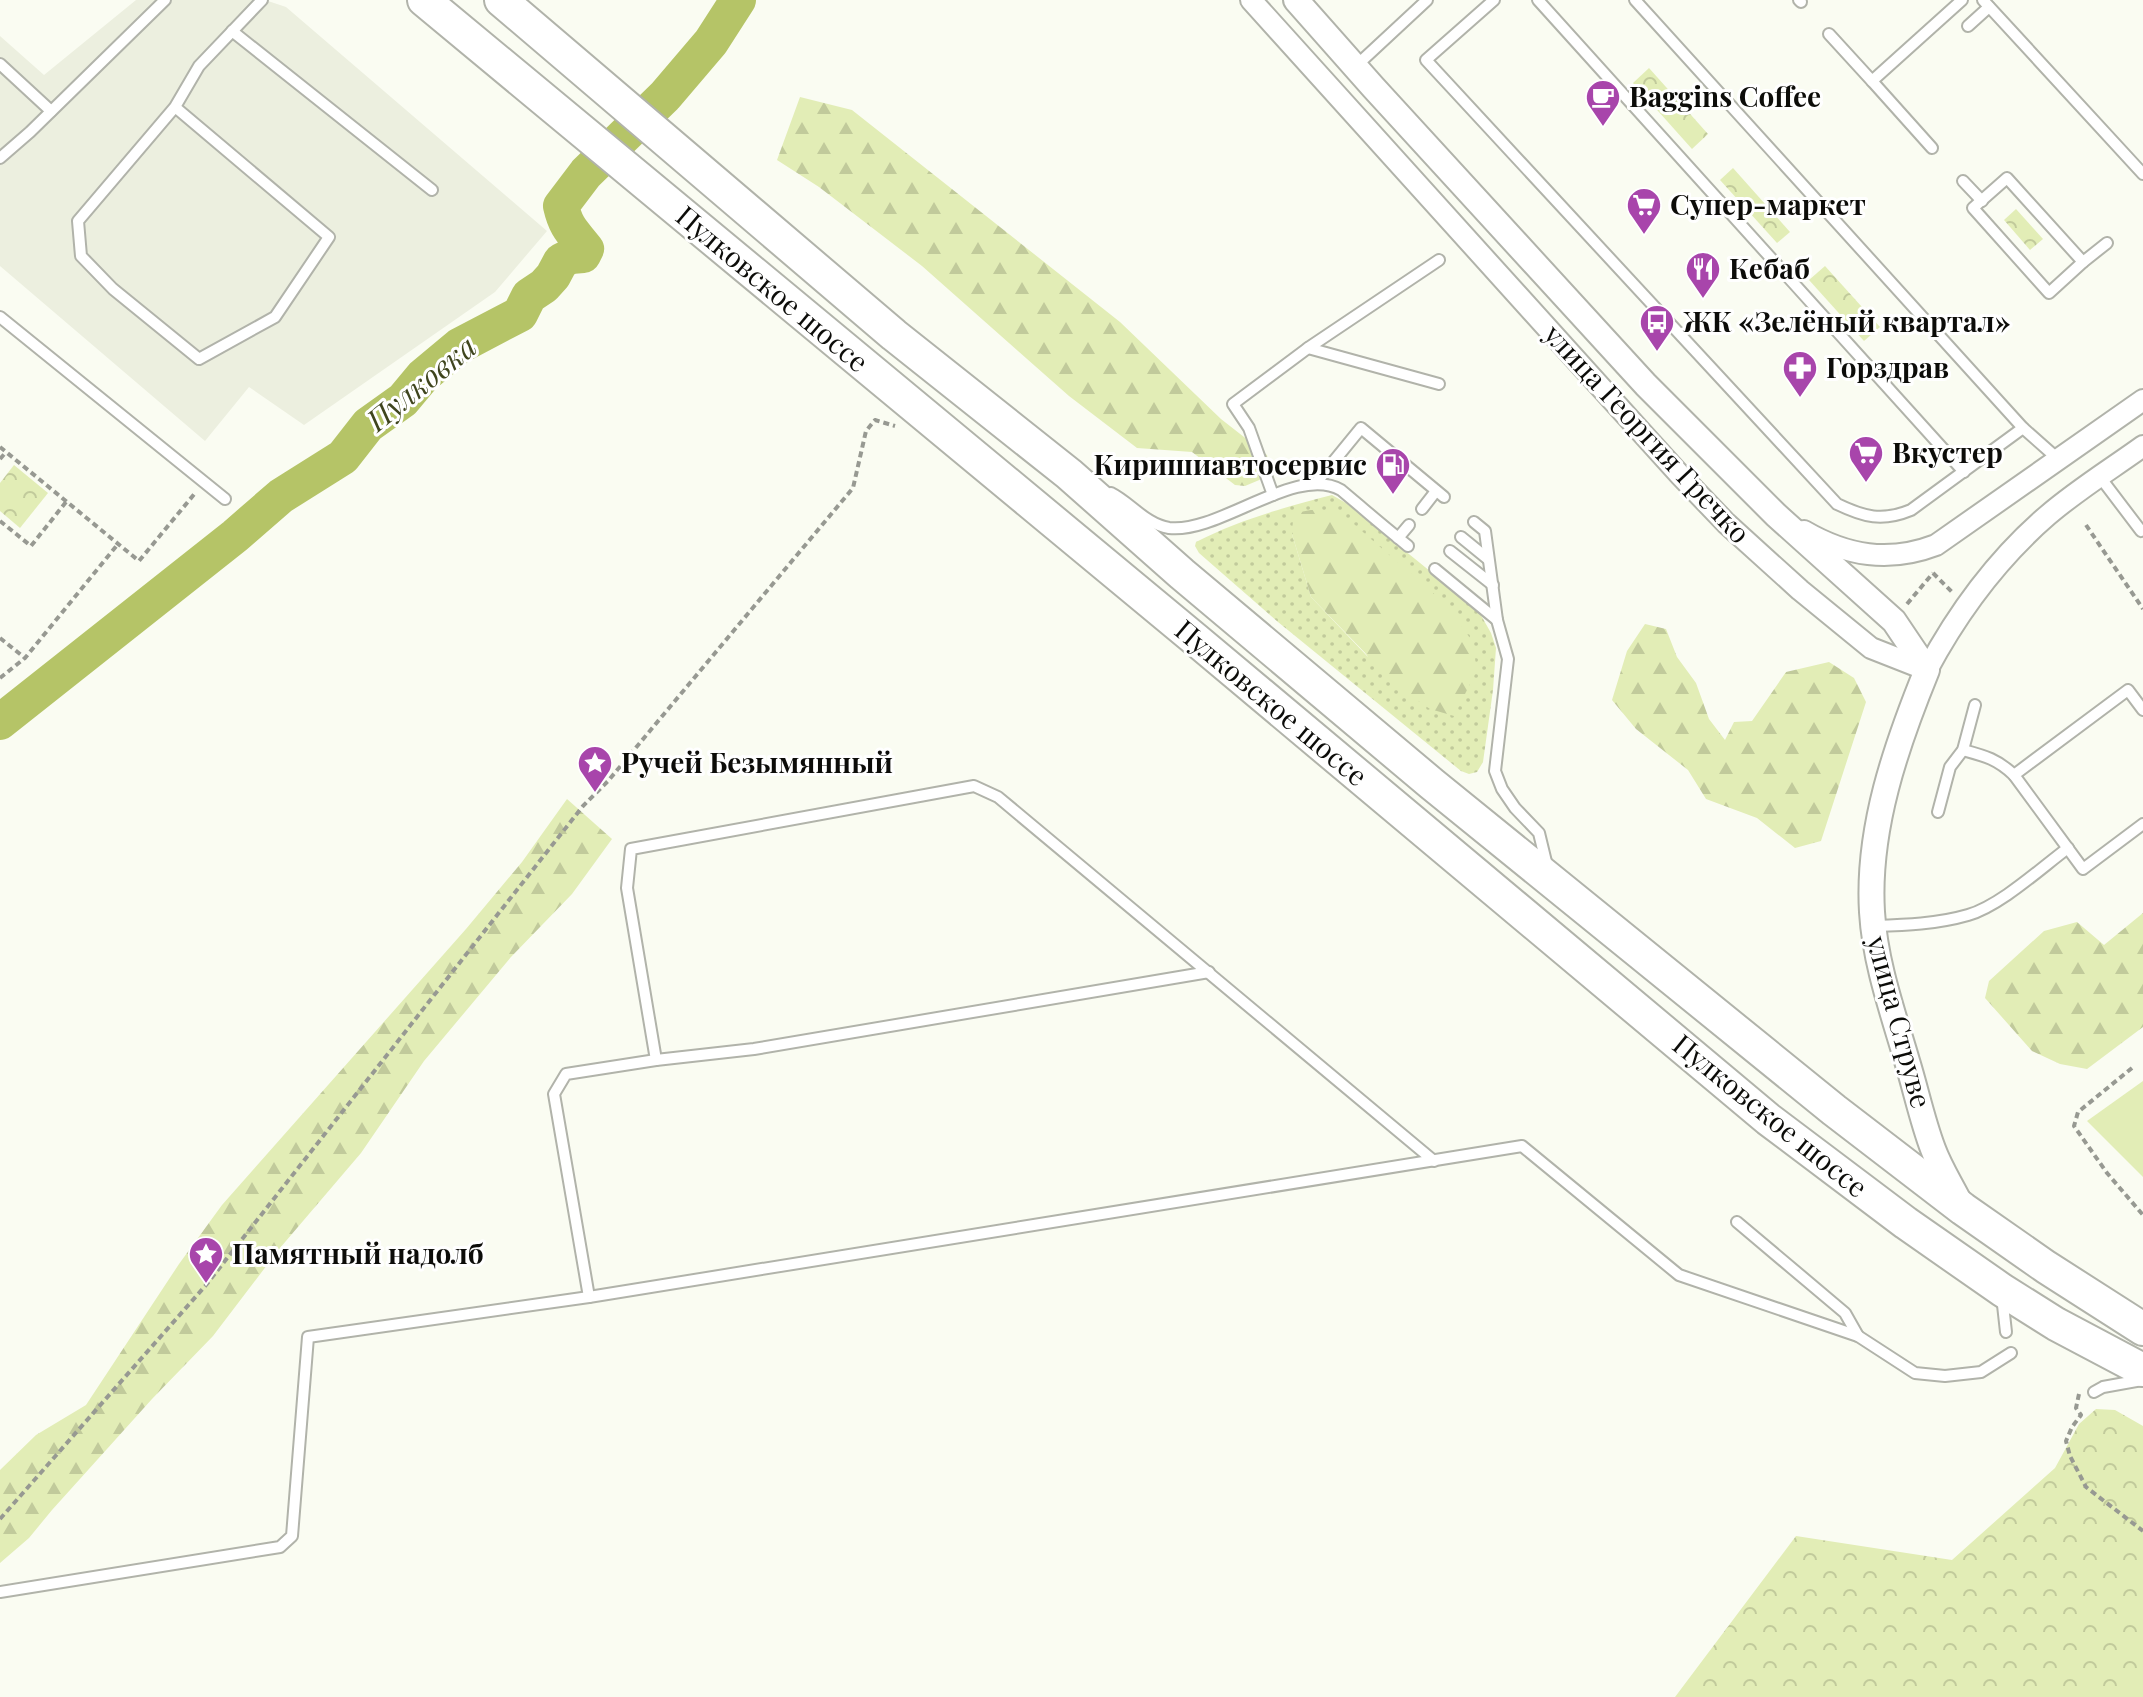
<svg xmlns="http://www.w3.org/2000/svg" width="2143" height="1697" font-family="'Playfair Display',serif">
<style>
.built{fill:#ecefdf}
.grass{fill:url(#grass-dots);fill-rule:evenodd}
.forest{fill:url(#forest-firs)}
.park{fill:url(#park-crowns)}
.garden{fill:#e2edb6}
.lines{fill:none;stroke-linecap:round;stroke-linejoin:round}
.river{stroke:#b5c467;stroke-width:36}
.service-casing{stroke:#b1b3aa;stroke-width:14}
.minor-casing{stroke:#b1b3aa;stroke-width:24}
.tertiary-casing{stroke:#b1b3aa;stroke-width:28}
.trunk-casing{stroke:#b1b3aa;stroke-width:36}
.path{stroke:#979992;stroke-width:4;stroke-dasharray:6 4;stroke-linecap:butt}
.service{stroke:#fff;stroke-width:10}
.minor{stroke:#fff;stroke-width:20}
.tertiary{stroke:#fff;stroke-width:24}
.trunk{stroke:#fff;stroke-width:32}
.labels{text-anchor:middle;stroke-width:6;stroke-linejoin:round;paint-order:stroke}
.poi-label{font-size:28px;font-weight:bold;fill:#0c0c09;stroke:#fff;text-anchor:start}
.street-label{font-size:28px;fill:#0c0c09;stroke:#fff}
.water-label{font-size:30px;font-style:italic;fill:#3f451e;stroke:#fff}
</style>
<defs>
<pattern id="grass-dots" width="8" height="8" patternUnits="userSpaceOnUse" patternTransform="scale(2)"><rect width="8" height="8" fill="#e2edb6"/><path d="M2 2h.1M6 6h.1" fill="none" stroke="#c1ca9b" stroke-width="1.8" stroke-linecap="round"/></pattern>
<pattern id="forest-firs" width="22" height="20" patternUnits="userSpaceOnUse" patternTransform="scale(2)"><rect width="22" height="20" fill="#e2edb6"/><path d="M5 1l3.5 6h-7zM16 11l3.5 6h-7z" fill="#c1ca9b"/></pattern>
<pattern id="park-crowns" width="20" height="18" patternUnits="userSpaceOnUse" patternTransform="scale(2)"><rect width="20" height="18" fill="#e2edb6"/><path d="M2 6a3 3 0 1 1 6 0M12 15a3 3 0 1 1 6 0" fill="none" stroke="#c1ca9b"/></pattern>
</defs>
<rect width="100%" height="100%" fill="#fafcf2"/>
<path class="built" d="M136,0H265L286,7L547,231L495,292L304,425L249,387L205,441L0,266V36L44,75Z"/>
<path class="grass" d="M1332,495L1346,503L1478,610L1491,633L1496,648L1493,690L1483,762L1477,772L1469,774L1461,771L1278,622L1199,553L1195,546L1196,542C1239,520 1285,507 1332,495ZM1292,534L1368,657L1311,597Z"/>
<g class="forest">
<path d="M800,97L852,110L1120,322L1221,419L1267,455L1270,471L1264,478L1245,486L1235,485L1192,452L1137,448L1069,396L922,266L819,187L777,160Z"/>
<path d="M1311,510C1324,510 1337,510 1348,519L1447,605L1472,641L1477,670L1454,716L1430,709L1398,687L1311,597L1292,534L1293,520L1300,512Z"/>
<path d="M1645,624L1666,629L1677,657L1696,683L1709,719L1725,740L1734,722L1752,721L1786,672L1829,662L1854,678L1866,702L1821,841L1795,848L1757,818L1706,799L1688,770L1636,729L1612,700L1627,651Z"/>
<path d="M567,799L612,839L572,894L511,957L424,1061L361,1153L280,1248L213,1336L152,1399L52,1510L29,1538L0,1563V1470L36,1435L86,1405L179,1264L222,1205L466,929L522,862Z"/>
<path d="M2143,913V1027L2087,1069L2060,1064L2032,1051L1985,998L1989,981L2044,931L2077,922L2104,945Z"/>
</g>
<g class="park">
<path d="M1649,68L1708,134L1692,149L1633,83Z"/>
<path d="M1733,168L1790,232L1777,243L1720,180Z"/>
<path d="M2016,209L2043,239L2030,250L2004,220Z"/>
<path d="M1825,266L1880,327L1864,341L1809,280Z"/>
<path d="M14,465L48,493L20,528L0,511V483Z"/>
<path d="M2096,1409L2115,1410L2143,1426V1697H1675L1796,1536L1952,1560L2055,1468L2079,1424Z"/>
</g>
<path class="garden" d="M2143,1081V1177L2087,1121Z"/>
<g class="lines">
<path class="river" d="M0,722L235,536L281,496L343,457L368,425L403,400L423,376L459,346L520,314L529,296L544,286L553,276L561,261L571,256L583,255L586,249C573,232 566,228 561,206L586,173L665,96L711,42L738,0"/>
<g class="service-casing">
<g id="service">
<path d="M1494,0L1426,60L1837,504C1864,517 1882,522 1911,510L2023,428"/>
<path d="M1538,0L1964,472"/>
<path d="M1635,0L2023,428L2058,459"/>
<path d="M1799,0L1801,2"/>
<path d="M1983,0L2143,174"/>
<path d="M1968,26L1989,7"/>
<path d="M232,31L432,190"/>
<path d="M1829,34L1872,81L1962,0"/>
<path d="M0,64L51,111"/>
<path d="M1356,66L1427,0"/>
<path d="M1872,81L1932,148"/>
<path d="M175,107L329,237L275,317L199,359L113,289L81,256L78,221L175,107L199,66L262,0"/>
<path d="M0,158L30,132L165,0"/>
<path d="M2007,178L2083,262L2049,293L1973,208Z"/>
<path d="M1963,181L1982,201"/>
<path d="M2083,262L2107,243"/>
<path d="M0,317L225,499"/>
<path d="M1308,348L1439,384"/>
<path d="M2100,477L2141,531L2143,530"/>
<path d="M1316,483L1361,428L1444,497"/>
<path d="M1111,493C1131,503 1145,524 1169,528C1219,534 1296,464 1341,490C1347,495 1354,501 1360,506C1376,520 1392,533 1408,546"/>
<path d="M1273,495L1249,428L1233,404L1308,348L1439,260"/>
<path d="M1422,509L1436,491"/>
<path d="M1474,522L1485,531L1497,620L1508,659L1495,771L1502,789L1515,808L1539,833L1547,866"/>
<path d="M1461,537L1488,559"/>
<path d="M1398,538L1409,525"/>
<path d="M1450,551L1493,585"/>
<path d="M1435,569L1497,620"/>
<path d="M2143,710L2128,690L2014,775L2083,869L2143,824"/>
<path d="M1963,750C1985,756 1997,759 2014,775"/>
<path d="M1938,812L1950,767L1963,750L1975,705"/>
<path d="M1874,926C1905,925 1937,924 1968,915C2000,906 2041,868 2068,848"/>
<path d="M656,1060L627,888L631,849L974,786L998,797L1434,1161"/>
<path d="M1737,1222L1845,1313L1858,1336"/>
<path d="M2002,1296L2006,1332"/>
<path d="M589,1297L554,1094L566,1074L656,1060L754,1049L1209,972"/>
<path d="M2094,1392L2103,1387L2142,1380"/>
<path d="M0,1592L280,1547L292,1536L308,1337L589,1297L1522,1146L1679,1275L1858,1336L1915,1373L1945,1376L1981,1372L2011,1353"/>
</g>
</g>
<g class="minor-casing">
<g id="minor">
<path d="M1251,0L1680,475L1726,523L1800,590L1871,648L1927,670C1958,612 1998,558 2048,515C2077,490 2111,469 2143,446"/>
<path d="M1804,531C1847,556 1889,563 1936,545L2143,400"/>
</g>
</g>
<g class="tertiary-casing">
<path id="tertiary" d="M1296,0L1373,87L1646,385L1776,515L1894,621L1927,670C1896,746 1867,829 1872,912C1875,963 1893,1013 1907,1061C1916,1090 1922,1120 1933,1149C1940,1168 1951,1185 1960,1203"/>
</g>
<g class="trunk-casing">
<g id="trunk">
<path d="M424,0L1195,639L1768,1119L1906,1223L2002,1290L2056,1324L2143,1370"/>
<path d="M501,0L894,335L1069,474L1182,574L1432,784L1834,1110L1963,1209L2046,1267L2143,1329"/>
</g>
</g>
<g class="path">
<path d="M0,447L139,561L196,492"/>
<path d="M0,459L6,452"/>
<path d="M0,521L31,546L66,502"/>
<path d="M2086,525L2143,609"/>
<path d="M1933,573L1953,593"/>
<path d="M1907,604L1933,573"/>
<path d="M0,638L25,658L118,544"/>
<path d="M0,678L25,658"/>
<path d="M2132,1068L2078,1112L2074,1126L2107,1173L2143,1215"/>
<path d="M2079,1394L2076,1408L2081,1415L2072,1427L2066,1441L2070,1456L2086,1487L2143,1531"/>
<path d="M0,1519L206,1285L583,806L608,781L853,488L866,431L875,420L895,426"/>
</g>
<use href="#service" class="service"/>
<use href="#minor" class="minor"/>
<use href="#tertiary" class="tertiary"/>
<use href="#trunk" class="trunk"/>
</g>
<defs>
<g id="cafe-pin" transform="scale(1.8)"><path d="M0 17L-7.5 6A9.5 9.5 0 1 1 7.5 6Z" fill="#a845ab" stroke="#fff"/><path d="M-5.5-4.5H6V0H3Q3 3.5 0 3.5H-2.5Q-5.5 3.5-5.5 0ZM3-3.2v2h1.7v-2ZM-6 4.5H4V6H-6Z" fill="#fff"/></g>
<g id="supermarket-pin" transform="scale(1.8)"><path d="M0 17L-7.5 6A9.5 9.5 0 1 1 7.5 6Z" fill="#a845ab" stroke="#fff"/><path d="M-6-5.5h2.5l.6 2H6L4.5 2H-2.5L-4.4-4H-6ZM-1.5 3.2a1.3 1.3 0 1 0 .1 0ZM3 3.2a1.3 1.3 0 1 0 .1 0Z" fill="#fff"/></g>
<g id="restaurant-pin" transform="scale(1.8)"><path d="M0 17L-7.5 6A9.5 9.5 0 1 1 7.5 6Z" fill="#a845ab" stroke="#fff"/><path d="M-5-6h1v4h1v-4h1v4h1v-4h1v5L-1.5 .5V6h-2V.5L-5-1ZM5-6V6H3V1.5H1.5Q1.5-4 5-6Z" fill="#fff"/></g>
<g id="bus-pin" transform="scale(1.8)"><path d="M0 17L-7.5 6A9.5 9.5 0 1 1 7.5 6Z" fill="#a845ab" stroke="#fff"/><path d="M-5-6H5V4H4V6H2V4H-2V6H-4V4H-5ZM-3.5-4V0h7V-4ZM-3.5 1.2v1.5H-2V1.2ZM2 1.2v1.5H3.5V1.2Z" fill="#fff"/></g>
<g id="pharmacy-pin" transform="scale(1.8)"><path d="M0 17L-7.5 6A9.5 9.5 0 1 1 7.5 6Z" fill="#a845ab" stroke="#fff"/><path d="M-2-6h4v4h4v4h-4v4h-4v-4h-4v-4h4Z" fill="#fff"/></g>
<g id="fuel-pin" transform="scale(1.8)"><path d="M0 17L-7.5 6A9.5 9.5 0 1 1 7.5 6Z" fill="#a845ab" stroke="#fff"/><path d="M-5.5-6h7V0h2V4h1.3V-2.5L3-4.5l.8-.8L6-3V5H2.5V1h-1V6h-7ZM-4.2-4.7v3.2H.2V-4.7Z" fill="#fff"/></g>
<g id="sight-pin" transform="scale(1.8)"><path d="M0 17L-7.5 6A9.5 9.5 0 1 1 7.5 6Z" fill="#a845ab" stroke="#fff"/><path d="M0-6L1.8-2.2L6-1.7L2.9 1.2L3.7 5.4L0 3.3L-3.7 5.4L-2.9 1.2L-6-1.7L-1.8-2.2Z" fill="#fff"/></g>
</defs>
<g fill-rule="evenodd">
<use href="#cafe-pin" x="1603" y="97"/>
<use href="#supermarket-pin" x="1644" y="205"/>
<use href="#restaurant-pin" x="1703" y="269"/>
<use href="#bus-pin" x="1657" y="322"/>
<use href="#pharmacy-pin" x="1800" y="368"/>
<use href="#supermarket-pin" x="1866" y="453"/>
<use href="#fuel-pin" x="1393" y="465"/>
<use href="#sight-pin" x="595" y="763"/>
<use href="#sight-pin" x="206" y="1254"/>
</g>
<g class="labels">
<g class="poi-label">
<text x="1629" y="107">Baggins Coffee</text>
<text x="1670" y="215">Супер-маркет</text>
<text x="1729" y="279">Кебаб</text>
<text x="1683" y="332">ЖК «Зелёный квартал»</text>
<text x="1826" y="378">Горздрав</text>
<text x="1892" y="463">Вкустер</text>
<text x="1367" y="475" text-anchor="end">Киришиавтосервис</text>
<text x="621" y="773">Ручей Безымянный</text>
<text x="232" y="1264">Памятный надолб</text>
</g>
<g class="street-label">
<text transform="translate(772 289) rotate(40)" y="10">Пулковское шоссе</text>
<text transform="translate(1647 434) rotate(47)" y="10">улица Георгия Гречко</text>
<text transform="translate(1271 703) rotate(40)" y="10">Пулковское шоссе</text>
<text transform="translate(1899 1022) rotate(75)" y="10">улица Струве</text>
<text transform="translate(1770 1116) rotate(39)" y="10">Пулковское шоссе</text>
</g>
<g class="water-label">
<text transform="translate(422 384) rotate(-39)" y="10">Пулковка</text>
</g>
</g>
</svg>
